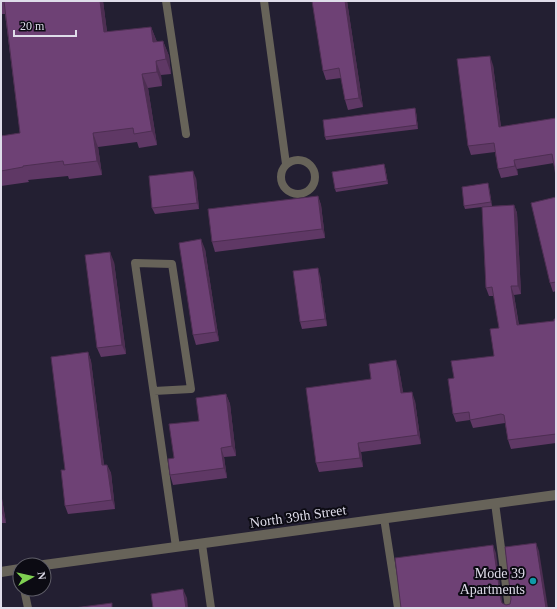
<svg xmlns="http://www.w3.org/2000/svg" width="557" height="609" font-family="Georgia,serif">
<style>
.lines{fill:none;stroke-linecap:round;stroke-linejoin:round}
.lane{stroke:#676359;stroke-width:8}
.street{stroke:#676359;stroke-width:10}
.wall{fill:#5f3865}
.shaded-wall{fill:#4d2e52}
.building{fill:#6e4175;stroke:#4d2e52}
.culture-dot{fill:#0f9aa8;stroke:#0c0b13;stroke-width:1.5}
.labels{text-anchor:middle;stroke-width:4;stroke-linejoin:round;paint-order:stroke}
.street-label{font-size:14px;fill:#dfddea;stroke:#0c0b13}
.poi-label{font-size:14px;fill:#dfddea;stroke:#0c0b13;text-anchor:end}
</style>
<rect width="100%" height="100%" fill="#231f32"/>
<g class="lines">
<g class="lane">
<path d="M166,1L186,134"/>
<path d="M264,1L286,164"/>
<circle cx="298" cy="177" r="17"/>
<path d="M154,391L191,389L172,264L135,263L176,547"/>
<path d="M495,503L509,608"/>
<path d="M384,518L398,608"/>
<path d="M202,544L211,608"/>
<path d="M24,589L28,608"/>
</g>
<g class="street">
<path d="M44,565L556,495"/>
<path d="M1,572L20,569"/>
</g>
</g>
<g class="wall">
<path d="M1,1H103L107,32L151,27L157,42L163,41L169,56L171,74L161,75L162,86L148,88L157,145L139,148L137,142L98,147L102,175L69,179L68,176L28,180L29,182L1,186V136L20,133L5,14H1Z"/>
<path d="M347,1L363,107L348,110L345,100L341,78L326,80L323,71Z"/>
<path d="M493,65L501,127L556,118L554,163L517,169L518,175L501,178L498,169L495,152L471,155L468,146Z"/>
<path d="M415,108L416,112L418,129L326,140L325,137Z"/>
<path d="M384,164L385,167L388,184L336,192L335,189Z"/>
<path d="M196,178L199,209L155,214L152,208Z"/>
<path d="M489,187L492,206L514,205L517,213L521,294L514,295L519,325L554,321L556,319V443L511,449L508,440L505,423L473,428L470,420L456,422L453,414L454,378L494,356L499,328L494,296H489L486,288L482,207L465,209L464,206Z"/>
<path d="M318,196L321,205L325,238L215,252L212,242Z"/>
<path d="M556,197V291L553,292L550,283Z"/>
<path d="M205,249L219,341L196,345L193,335Z"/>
<path d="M114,262L126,354L101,357L97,348Z"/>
<path d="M320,275L327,326L302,329L300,322Z"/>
<path d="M88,352L91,361L104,465H107L111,473L115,509L68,514L65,506V470Z"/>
<path d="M399,369L403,393L415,401L421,444L361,452L363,467L319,472L316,463L371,379Z"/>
<path d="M226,394L230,404L236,456L224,457L227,478L173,485L170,475L174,458L199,421Z"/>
<path d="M1,493L6,523H1Z"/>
</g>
<g class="shaded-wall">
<path d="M100,1H103L109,47L104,32Z"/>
<path d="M345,1H347L363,107L359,98Z"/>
<path d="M151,27L157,42H153Z"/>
<path d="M163,41L169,56L171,74L166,59Z"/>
<path d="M490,56L493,65L502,136L499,127Z"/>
<path d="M156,61L161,75L162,86L157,72Z"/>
<path d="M142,74L148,88L157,145L152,131Z"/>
<path d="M415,108L416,112L418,129L417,125Z"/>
<path d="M93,133L98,147L102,175L97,161Z"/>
<path d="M514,160L517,169L518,175L515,166Z"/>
<path d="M384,164L385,167L388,184L387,181Z"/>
<path d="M193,171L196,178L199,209L197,203Z"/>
<path d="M318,196L321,205L325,238L322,229Z"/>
<path d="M514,205L517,213L521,294L518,286Z"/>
<path d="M201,239L205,249L219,341L216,332Z"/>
<path d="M110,252L114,262L126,354L122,345Z"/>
<path d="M318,268L320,275L327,326L325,319Z"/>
<path d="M511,286L514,295L520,334L517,325Z"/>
<path d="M88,352L91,361L105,474L102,465Z"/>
<path d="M396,360L399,369L405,402L401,393Z"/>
<path d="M412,392L415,401L421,444L418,435Z"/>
<path d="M226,394L230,404L236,456L232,446Z"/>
<path d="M358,443L361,452L363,467L360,458Z"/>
<path d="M221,448L224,457L227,478L224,468Z"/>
<path d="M107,465L111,473L115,509L112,500Z"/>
<path d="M1,493L6,523L2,513L1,506Z"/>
<path d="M536,543L539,551L548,608H546Z"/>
<path d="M493,545L496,553L503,608L501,600Z"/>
<path d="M183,589L187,598L188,608H186Z"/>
</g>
<g class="building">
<path d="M4,1H100L104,32L151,27L153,42L163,41L166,59L156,61L157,72L142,74L152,131L134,134L133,128L93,133L97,161L64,165L63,161L23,166V167L1,171V136L20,133Z"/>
<path d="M312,1H345L359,98L345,100L339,68L323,71Z"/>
<path d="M490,56L499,127L556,118V176L552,154L514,160L515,166L498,169L494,143L468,146L457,59Z"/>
<path d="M415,108L417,125L325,137L323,120Z"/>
<path d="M384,164L387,181L335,189L332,172Z"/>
<path d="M193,171L197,203L152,208L149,176Z"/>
<path d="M488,183L491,202L464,206L462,187Z"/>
<path d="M318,196L322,229L212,242L208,209Z"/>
<path d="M556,197V282L550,283L531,203Z"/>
<path d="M514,205L518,286H511L517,325L554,321V319H556V434L508,440L504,415L501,414L470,420L469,412L453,414L448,379L454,378L451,361L494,356L490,329L499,328L492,287L486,288L482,207Z"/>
<path d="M201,239L216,332L193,335L179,243Z"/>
<path d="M110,252L122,345L97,348L85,255Z"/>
<path d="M318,268L325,319L300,322L293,271Z"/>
<path d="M88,352L102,465H107L112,500L65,506L61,470H65L51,357Z"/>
<path d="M396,360L401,393L412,392L418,435L358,443L360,458L316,463L306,388L371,379L369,364Z"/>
<path d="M226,394L232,446L221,448L224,468L170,475L168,459L174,458L169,424L199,421L196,398Z"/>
<path d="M536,543L546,608H401L395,558L493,545L501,600L502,603L506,605L510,604L511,599L505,547Z"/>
<path d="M183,589L186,608H153L151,594Z"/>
<path d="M112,603V608H74Z"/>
</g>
<circle class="culture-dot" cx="533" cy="581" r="4"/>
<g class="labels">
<g class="street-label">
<text transform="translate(298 516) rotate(-8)" y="5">North 39th Street</text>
</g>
<g class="poi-label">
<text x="525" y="578">Mode 39<tspan x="525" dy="16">Apartments</tspan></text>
</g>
</g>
<rect width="557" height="609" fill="none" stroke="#dfddea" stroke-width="4"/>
<g transform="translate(32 577) rotate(82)"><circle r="19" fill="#0c0b13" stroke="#605f69"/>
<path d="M0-3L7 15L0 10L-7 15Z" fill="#7fd052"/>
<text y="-6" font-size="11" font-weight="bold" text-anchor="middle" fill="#dfddea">N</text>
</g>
<path d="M14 30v6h62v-6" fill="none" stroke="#dfddea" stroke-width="2"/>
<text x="20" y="30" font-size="12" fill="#dfddea" stroke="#0c0b13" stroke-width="3" paint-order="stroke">20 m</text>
</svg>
